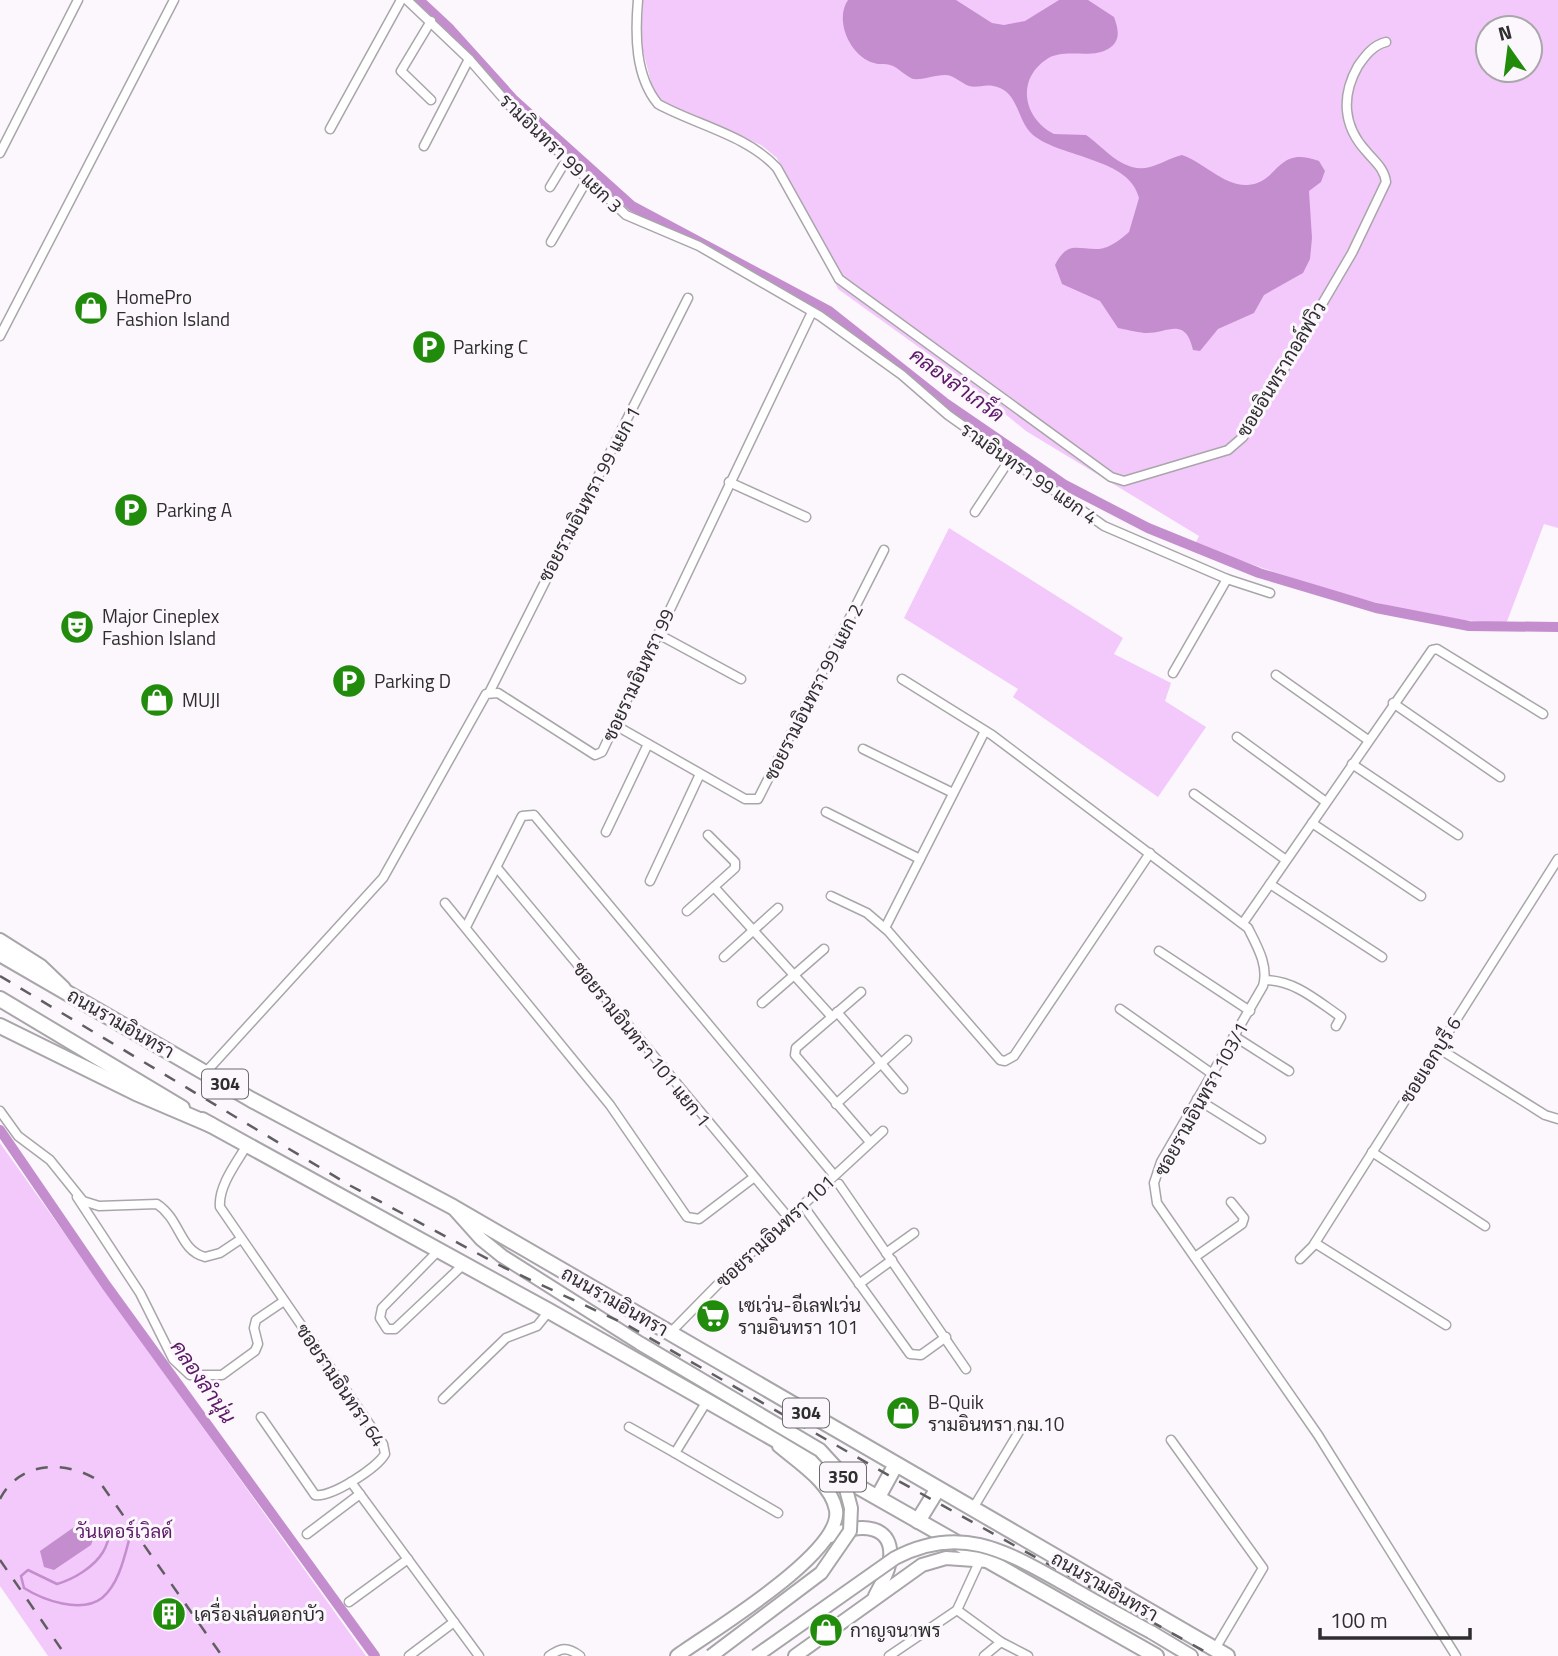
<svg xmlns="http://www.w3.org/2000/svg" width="1558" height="1656" font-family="'Titillium Web',Sarabun,sans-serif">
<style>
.green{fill:#f3c9fb;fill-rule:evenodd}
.water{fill:#c48ece}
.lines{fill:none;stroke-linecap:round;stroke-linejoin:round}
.stream{stroke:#c48ece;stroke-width:2.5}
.canal{stroke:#c48ece;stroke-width:10}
.minor-casing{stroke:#a9a6aa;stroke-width:11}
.secondary-casing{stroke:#a9a6aa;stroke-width:16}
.primary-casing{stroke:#a9a6aa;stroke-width:16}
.trunk-casing{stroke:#a9a6aa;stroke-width:18}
.motorway-casing{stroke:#a9a6aa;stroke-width:18}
.minor{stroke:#fff;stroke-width:8}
.secondary{stroke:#fff;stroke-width:12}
.primary{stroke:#fff;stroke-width:12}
.trunk{stroke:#fff;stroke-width:14}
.motorway{stroke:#fff;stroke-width:14}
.rail{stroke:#5f5e60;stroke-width:2.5;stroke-dasharray:12 12;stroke-linecap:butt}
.primary-bridge-casing{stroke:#a9a6aa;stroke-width:16;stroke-linecap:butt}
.primary-bridge{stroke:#fff;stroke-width:12}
.labels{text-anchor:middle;stroke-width:6;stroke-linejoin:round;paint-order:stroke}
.shield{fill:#fbf7fc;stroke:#6c6a6c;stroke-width:2}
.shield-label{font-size:18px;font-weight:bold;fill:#2f2e2f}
.street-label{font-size:19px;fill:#2f2e2f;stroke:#fbf7fc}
.poi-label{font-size:19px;fill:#2f2e2f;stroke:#fbf7fc;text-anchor:start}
.park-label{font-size:19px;fill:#5d1b69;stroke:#fbf7fc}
.water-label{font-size:21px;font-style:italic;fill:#5c1967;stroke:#fbf7fc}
</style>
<rect width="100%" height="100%" fill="#fbf7fc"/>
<g class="green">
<path d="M643,0H1558V528L1544,524L1506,624C1405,619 1291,579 1195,544L1199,536L1026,431L956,374L838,289L777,158L761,145L664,105L652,86L641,43ZM1488,28H1530V70H1488Z"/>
<path d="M949,528L1123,638L1114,654L1171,683L1165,701L1206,727L1158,797L1013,697L1018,689L904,618Z"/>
<path d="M0,1143L366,1656H48L0,1586Z"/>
</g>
<g class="water">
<path d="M848,0H956L992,23L1004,25L1025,21L1059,0H1088L1114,17C1118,28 1121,39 1111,47C1093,61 1066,47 1047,59C1015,80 1024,119 1054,134L1086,135C1105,148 1123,174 1150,167C1161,164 1170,158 1182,155C1203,162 1224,186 1247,185C1280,183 1275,145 1319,161L1325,171L1321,182L1309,191L1312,238L1310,259L1303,273L1264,295L1254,313L1218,329L1200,351L1193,350C1185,315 1167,334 1145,333C1141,333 1123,329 1118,328L1100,301L1062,284L1055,265C1068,240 1077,250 1099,249C1110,248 1121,239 1129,232L1139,198C1130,158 1061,158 1033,135C1018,123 1019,96 1000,88C985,82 979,89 969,86C961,83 954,75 945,75C934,75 925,80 913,79C905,76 898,67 890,65C885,63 879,65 874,63C850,56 834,20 848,0Z"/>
<path d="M77,1525L91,1529L94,1537L91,1545L54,1570L44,1567L40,1551Z"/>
</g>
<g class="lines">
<path class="stream" d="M117,1528L124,1530L129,1540C124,1559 118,1585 102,1598C81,1614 43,1600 24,1588L21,1576L28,1570L57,1584C74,1579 94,1567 103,1552C109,1543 107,1534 117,1528Z"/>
<g class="canal">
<path d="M419,0L450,29L514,100L632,206L829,311L944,402L1065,485L1148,528L1259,573L1376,608L1469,626L1558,627"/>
<path d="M0,1130L106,1285L375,1656"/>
</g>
<g class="minor-casing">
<g id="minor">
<path d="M407,0L469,59L510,106L626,215L699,246L820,316L902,375L948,415L1104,526L1227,579L1270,593"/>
<path d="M638,0C635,35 635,76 658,104C696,125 747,135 777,168L839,279L1111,477L1124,481L1228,450L1243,437L1253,422L1352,253L1386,182C1384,168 1375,162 1366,151C1343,126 1341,96 1358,66C1365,56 1373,45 1386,42"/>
<path d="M431,100L401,71L431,21"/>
<path d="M330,129L401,0"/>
<path d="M424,146L469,59"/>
<path d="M0,153L78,0"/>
<path d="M550,187L567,159"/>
<path d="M551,242L587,180"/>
<path d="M0,336L174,0"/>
<path d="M729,482L806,517"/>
<path d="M975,512L1010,459"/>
<path d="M658,634L741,679"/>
<path d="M1173,673L1227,579"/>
<path d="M1276,675L1368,740"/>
<path d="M902,679L992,735L1248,928C1257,946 1269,966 1263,986L1161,1162L1154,1183L1157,1203L1318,1435L1456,1656"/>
<path d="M490,691L688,298"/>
<path d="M1393,703L1500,777"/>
<path d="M615,725L745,799H758L884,550"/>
<path d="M1237,737L1326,802"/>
<path d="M863,749L953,793"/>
<path d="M1352,764L1458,835"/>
<path d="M1194,794L1286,860"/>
<path d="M826,812L920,859"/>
<path d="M1312,823L1421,896"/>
<path d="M606,832L648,744"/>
<path d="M498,869L788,1217"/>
<path d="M650,881L700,774"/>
<path d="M1270,884L1382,957"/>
<path d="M714,887L832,1017"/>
<path d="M831,896L867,913L888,931L1000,1060L1005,1061L1014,1056L1150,853"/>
<path d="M445,903L610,1105L687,1217L699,1219L753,1178"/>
<path d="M687,911L735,868V862L708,835"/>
<path d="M1243,923L1432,650L1437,649L1543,714"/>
<path d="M466,927L522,816L534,815L834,1175"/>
<path d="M885,928L985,731"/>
<path d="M1159,951L1250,1011"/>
<path d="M724,957L778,908"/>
<path d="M1265,980C1296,981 1316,1000 1341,1017L1336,1026"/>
<path d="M861,992L796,1048L795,1055L870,1142"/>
<path d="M762,1003L824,949"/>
<path d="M1120,1009L1211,1073"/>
<path d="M837,1012L903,1089"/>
<path d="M1234,1036L1289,1071"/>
<path d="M1438,1048L1545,1115L1558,1119"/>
<path d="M205,1073L383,878L486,694L498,693L595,755L602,752L812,312"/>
<path d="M1197,1099L1261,1139"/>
<path d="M836,1104L907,1040"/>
<path d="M0,1111L18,1136L50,1160L83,1201L99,1206L157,1204C181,1220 179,1250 205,1257L220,1253L241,1239"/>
<path d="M247,1145C237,1162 218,1186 220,1207L383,1444L385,1454C377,1468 331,1498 315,1495L261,1417"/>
<path d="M1372,1152L1485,1226"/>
<path d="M839,1184L966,1369"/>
<path d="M77,1197L140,1293L173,1359L190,1375H222L255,1351L258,1344L254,1328L256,1320L284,1301"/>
<path d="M807,1211L910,1354L921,1355L946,1337"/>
<path d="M1315,1243L1446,1325"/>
<path d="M439,1250L382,1308L380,1318L387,1329H395L464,1264"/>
<path d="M886,1253L914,1233"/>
<path d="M1195,1257L1242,1224L1244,1218L1231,1202"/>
<path d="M1300,1259L1313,1246L1558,859"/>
<path d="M859,1284L892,1260"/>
<path d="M670,1333L726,1276L883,1131"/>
<path d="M443,1399L506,1338L537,1326L549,1311"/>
<path d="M707,1401L675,1453L778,1513"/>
<path d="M629,1427L675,1453"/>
<path d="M1171,1440L1263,1568L1215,1649"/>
<path d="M351,1482L479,1656"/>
<path d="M972,1510L1020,1430"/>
<path d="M307,1534L360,1494"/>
<path d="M349,1602L408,1559"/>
<path d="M957,1610L1001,1642L1028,1656"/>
<path d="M409,1656L454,1622"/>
<path d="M549,1656C561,1648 567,1646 580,1656"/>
<path d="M889,1656L957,1610L980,1560"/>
<path d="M984,1656L1001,1642"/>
</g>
</g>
<g class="secondary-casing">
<path id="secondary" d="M0,940L41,966L64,988"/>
</g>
<g class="primary-casing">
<g id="primary">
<path d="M455,1210L481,1239L502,1256L641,1344"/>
<path d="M830,1536C858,1523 898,1522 889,1565C887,1575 880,1586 875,1596"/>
<path d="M1151,1632L1191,1656"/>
<path d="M677,1656C710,1632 843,1553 836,1510C831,1483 799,1463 779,1446"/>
<path d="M795,1656L922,1565L946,1558L988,1561"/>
</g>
</g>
<g class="trunk-casing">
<g id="trunk">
<path d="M0,954L252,1100L453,1207L1227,1656"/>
<path d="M0,999L182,1108"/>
<path d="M202,1120L549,1311L1156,1656"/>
<path d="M878,1497L895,1466"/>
<path d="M918,1521L937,1490"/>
</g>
</g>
<g class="motorway-casing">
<path id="motorway" d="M0,1026L136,1093L211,1125"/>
</g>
<use href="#minor" class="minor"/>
<use href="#secondary" class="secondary"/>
<use href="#primary" class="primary"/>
<use href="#trunk" class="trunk"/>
<use href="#motorway" class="motorway"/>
<g class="rail">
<path d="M0,976L351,1186L503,1267L627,1325L895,1479L1213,1656"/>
<path d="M0,1499C20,1460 67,1460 99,1481L222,1656"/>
<path d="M0,1560L66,1656"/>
</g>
<g class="primary-bridge-casing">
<g id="primary-bridge">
<path d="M641,1344L820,1450L842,1474L851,1508L850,1531L821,1573L711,1656"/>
<path d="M756,1656L895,1558C959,1524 1004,1550 1061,1582C1091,1599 1121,1616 1151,1632"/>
</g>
</g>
<use href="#primary-bridge" class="primary-bridge"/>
</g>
<defs>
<g id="shop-disc" transform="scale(1.75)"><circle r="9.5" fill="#218c0c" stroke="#fbf7fc"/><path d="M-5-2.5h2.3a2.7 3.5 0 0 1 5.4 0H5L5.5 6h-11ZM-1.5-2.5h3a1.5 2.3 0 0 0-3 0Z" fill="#fff"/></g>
<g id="parking-disc" transform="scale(1.75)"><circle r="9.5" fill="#218c0c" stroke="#fbf7fc"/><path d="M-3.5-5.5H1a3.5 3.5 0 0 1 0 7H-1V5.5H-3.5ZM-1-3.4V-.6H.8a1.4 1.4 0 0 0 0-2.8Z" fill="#fff"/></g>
<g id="theatre-disc" transform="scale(1.75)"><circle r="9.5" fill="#218c0c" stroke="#fbf7fc"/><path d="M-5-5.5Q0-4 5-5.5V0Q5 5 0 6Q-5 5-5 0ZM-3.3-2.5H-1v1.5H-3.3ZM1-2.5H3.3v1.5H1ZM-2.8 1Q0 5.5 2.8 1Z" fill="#fff"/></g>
<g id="supermarket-disc" transform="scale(1.75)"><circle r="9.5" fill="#218c0c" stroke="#fbf7fc"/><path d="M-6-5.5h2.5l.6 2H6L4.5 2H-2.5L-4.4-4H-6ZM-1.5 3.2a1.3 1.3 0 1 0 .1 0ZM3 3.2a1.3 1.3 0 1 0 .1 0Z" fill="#fff"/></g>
<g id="building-disc" transform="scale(1.75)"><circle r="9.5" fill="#218c0c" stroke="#fbf7fc"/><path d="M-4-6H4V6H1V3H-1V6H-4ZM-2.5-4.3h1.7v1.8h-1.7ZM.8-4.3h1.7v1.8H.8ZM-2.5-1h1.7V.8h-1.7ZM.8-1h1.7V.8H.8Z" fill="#fff"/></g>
</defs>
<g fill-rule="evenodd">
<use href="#shop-disc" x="91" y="308"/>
<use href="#parking-disc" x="429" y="347"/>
<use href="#parking-disc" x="131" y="510"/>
<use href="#theatre-disc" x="77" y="627"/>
<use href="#parking-disc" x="349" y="681"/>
<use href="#shop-disc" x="157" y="700"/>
<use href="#supermarket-disc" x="713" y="1316"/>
<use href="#shop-disc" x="903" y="1413"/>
<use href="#building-disc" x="169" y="1614"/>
<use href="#shop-disc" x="826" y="1630"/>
</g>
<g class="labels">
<g class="shield">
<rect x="202" y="1069.5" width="46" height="29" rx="5"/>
<rect x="783" y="1398.5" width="46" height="29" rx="5"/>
<rect x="820" y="1462.5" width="46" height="29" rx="5"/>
</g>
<g class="shield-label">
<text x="225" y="1090">304</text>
<text x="806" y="1419">304</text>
<text x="843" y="1483">350</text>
</g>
<g class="street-label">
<text transform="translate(561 153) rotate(44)" y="7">รามอินทรา 99 แยก 3</text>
<text transform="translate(1281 369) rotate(-59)" y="7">ซอยอินทรากอล์ฟวิว</text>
<text transform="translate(1029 473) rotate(35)" y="7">รามอินทรา 99 แยก 4</text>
<text transform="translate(589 494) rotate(-62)" y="7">ซอยรามอินทรา 99 แยก 1</text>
<text transform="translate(638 675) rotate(-65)" y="7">ซอยรามอินทรา 99</text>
<text transform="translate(813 692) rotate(-63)" y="7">ซอยรามอินทรา 99 แยก 2</text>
<text transform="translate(121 1023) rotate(30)" y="7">ถนนรามอินทรา</text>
<text transform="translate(642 1044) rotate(51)" y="7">ซอยรามอินทรา 101 แยก 1</text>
<text transform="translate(1430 1060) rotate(-58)" y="7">ซอยเอกบุรี 6</text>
<text transform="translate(1201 1099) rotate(-61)" y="7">ซอยรามอินทรา 103/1</text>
<text transform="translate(775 1231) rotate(-43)" y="7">ซอยรามอินทรา 101</text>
<text transform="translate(615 1301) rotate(30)" y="7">ถนนรามอินทรา</text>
<text transform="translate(341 1385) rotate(56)" y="7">ซอยรามอินทรา 64</text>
<text transform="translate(1105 1586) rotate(30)" y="7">ถนนรามอินทรา</text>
</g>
<g class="poi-label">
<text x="116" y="304">HomePro<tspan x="116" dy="22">Fashion Island</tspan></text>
<text x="453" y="354">Parking C</text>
<text x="156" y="517">Parking A</text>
<text x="102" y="623">Major Cineplex<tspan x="102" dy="22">Fashion Island</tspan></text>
<text x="374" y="688">Parking D</text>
<text x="182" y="707">MUJI</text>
<text x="738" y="1312">เซเว่น-อีเลฟเว่น<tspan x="738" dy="22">รามอินทรา 101</tspan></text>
<text x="928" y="1409">B-Quik<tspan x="928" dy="22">รามอินทรา กม.10</tspan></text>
<text x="194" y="1621">เครื่องเล่นดอกบัว</text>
<text x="850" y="1637">กาญจนาพร</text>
</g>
<g class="park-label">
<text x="124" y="1538">วันเดอร์เวิลด์</text>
</g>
<g class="water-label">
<text transform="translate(957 385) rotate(36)" y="7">คลองลำเกร็ด</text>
<text transform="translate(203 1382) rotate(55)" y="7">คลองลำนุ่น</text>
</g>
</g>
<g transform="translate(1509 49) rotate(346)"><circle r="33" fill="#fbf7fc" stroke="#a9a7aa" stroke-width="2"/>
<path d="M0-5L12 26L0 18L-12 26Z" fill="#218c0c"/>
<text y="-10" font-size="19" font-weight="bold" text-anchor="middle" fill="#2f2e2f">N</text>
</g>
<path d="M1320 1628v10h150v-10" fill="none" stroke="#2f2e2f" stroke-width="3.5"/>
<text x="1330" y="1628" font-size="21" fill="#2f2e2f" stroke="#fbf7fc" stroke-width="5" paint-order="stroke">100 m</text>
</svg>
